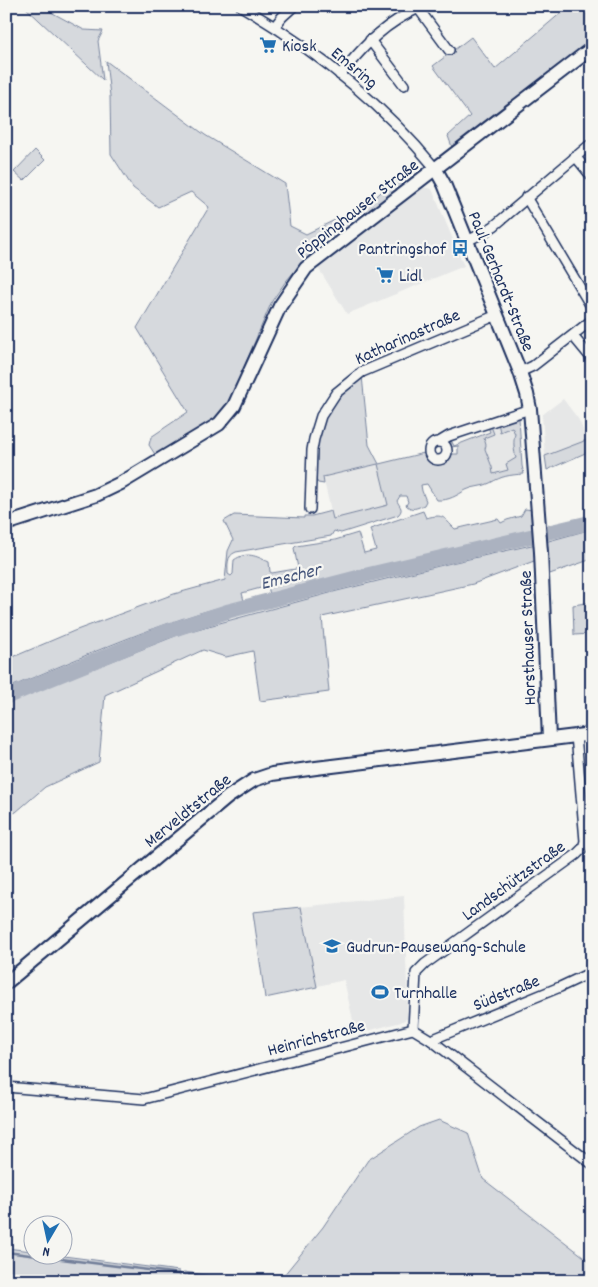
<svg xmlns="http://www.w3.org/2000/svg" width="598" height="1287" font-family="Dekko,sans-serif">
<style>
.built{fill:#e6e7e7}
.green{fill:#d6d9dd;stroke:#78849e}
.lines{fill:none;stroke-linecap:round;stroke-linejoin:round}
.stream{stroke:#717e99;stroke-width:2.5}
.river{stroke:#abb2c0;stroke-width:15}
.street-casing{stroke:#1b2f5e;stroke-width:12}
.secondary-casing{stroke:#1b2f5e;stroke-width:16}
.street{stroke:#f6f6f2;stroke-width:9}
.secondary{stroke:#f6f6f2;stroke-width:12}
.labels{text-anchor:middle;stroke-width:4.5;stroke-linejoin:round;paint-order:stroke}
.poi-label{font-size:18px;fill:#1b2f5e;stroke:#f6f6f2;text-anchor:start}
.street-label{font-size:18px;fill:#1b2f5e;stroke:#f6f6f2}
.water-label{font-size:19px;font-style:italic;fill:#46567b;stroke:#f6f6f2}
</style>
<rect width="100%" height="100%" fill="#f6f6f2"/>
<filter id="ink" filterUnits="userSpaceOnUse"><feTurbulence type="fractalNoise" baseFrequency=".02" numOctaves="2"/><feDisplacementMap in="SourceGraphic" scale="10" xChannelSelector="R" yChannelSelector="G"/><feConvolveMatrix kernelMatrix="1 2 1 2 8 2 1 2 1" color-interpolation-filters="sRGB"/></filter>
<g filter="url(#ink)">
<g class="built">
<path d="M422,185V187L432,189L464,266L347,314L317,266Z"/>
<path d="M563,399L579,420L587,440L545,456L542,415Z"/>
<path d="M498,423L500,432L512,427L515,434L513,439L515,446L514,451L516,458L508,470L493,474L492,467L485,449L484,438L494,434L491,426Z"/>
<path d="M379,464L388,505L333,519L323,477Z"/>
<path d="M404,896L408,1018L401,1022L356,1034L344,980L265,998L253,912Z"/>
</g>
<g class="green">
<path d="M24,6H44L49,11L84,30L103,31L98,41L103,80Z"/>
<path d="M569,6H592V39L584,47L452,147L448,136L470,116L433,66L471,37L495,69Z"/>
<path d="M106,61L205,135L285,184L290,226L306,234L368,204L405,170L413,177L304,264L302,263L286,281L272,301L225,412L218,420L156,456L149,445L151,437L188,412L137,328L209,207L191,192L158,207L133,188L111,154L110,96Z"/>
<path d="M35,150L45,160L24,181L14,172Z"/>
<path d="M362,376L369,445L379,464L424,453C430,468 446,469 452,454H458V446L451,447V440L454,446L490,432L488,427L491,426L494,434L484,438L486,445L485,449L492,467L493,474L508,470L506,464L516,458C514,452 513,440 515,434L512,427L500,432L498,423L515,417L519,418L522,466L524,474C509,475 502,476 490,483C483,487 473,486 466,490C457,495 449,501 437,500L427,484L421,485L422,491L426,501L424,505C417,508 412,511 406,505L408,502L406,496H400L397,501C400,507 404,509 398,515L341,533L334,531L331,536L236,552C226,556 228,565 228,574L231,576L233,574L234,560C247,551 256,556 269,562L270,572L272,573L295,569L298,568L294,548L296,546L335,540L358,533L364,553L376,550L370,529L423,511L426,518C445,513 443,518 455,529L498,519L501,523L507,520L521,516L525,509L533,510L535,531L270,595L268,586L242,593L244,601C163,620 83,657 6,689V660L74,631L174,594L225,580L228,551L233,540L224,521L234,515L304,518V516H312L331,511L333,519L388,505L378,464L323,477L324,484L318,483L315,478L316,444L325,418L340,394Z"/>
<path d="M592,438V450L547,470L545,456Z"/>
<path d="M592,529V559L547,575L545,542Z"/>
<path d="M536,544L537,562L534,561L473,584L322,617L329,692L260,701L253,651L226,657L203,650L105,695L99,762L45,787L16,812L6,816V703L183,633L337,591L451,563Z"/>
<path d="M592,602V634L574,635L573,605Z"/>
<path d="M301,907L317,987L265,998L253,912Z"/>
<path d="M439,1120L468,1133L483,1179L592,1263V1281H279L323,1227L368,1160L419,1127Z"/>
<path d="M6,1248L32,1251V1254L56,1255L179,1271L181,1281H6Z"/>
<path d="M184,1272L250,1281H186Z"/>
</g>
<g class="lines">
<g class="stream">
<path d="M6,1252L180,1274"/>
<path d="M189,1275L234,1281"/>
</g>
<path class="river" d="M6,697L165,632L229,611L371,574L592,522"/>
<g class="street-casing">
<g id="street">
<path d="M241,6C314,49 382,103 435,168"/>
<path d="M418,8L449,50"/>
<path d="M275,26L282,17L294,6"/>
<path d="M370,40L404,85"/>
<path d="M340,75C366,43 385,23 423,6"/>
<path d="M575,156L592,177"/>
<path d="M526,197L592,308"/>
<path d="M467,241L481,234L494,226L592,143"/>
<path d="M573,336L592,359"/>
<path d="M520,372L533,366L592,320"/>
<circle cx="438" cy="451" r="9"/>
<path d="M439,442L449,436L530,409"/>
<path d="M310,509L312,450L314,439L321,416L336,393L362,372L497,315"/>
<path d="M413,1029L416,973L425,964L576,855L583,848L585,841L576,735"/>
<path d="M431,1040L560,987L592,972"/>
<path d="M6,1087L144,1099L413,1029L431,1040L592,1164"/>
</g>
</g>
<g class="secondary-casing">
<g id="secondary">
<path d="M435,168L444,184L520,372L527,394L530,409L541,552L549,739"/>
<path d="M6,524L96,495L121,483L219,424L234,406L280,306L306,268L592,48"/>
<path d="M6,983L228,797L254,780L272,774L316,768L592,734"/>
</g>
</g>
<use href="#street" class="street"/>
<use href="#secondary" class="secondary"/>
</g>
</g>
<defs>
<g id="supermarket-bare" transform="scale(1.35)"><path d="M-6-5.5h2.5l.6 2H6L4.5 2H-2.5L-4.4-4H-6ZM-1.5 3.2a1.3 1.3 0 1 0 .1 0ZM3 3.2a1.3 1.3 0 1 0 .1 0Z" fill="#1f6fb2" stroke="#f6f6f2" stroke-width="2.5" paint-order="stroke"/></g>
<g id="bus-bare" transform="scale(1.35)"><path d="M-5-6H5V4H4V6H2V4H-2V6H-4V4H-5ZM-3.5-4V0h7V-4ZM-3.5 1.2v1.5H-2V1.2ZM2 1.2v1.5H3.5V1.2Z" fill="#1f6fb2" stroke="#f6f6f2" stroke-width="2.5" paint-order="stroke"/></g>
<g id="school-bare" transform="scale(1.35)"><path d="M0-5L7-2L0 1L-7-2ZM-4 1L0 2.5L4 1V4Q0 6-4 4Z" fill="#1f6fb2" stroke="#f6f6f2" stroke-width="2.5" paint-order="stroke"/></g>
<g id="stadium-bare" transform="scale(1.35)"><path d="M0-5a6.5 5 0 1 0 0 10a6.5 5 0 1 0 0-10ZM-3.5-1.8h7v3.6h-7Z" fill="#1f6fb2" stroke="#f6f6f2" stroke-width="2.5" paint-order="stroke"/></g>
</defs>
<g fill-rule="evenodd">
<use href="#supermarket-bare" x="268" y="45"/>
<use href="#bus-bare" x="460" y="248"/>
<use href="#supermarket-bare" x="385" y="275"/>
<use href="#school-bare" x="332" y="946"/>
<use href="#stadium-bare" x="380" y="992"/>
</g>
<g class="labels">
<g class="poi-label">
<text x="282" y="51">Kiosk</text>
<text x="446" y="254" text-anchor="end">Pantringshof</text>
<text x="399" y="281">Lidl</text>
<text x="346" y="952">Gudrun-Pausewang-Schule</text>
<text x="394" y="998">Turnhalle</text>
</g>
<g class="street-label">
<text transform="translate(355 67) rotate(40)" y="6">Emsring</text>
<text transform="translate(357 208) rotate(-38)" y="6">Pöppinghauser Straße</text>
<text transform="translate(502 281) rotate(68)" y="6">Paul-Gerhardt-Straße</text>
<text transform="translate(407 336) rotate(-24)" y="6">Katharinastraße</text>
<text transform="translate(527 638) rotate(-92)" y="6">Horsthauser Straße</text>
<text transform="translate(187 810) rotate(-39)" y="6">Merveldtstraße</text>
<text transform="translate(513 880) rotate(-36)" y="6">Landschützstraße</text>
<text transform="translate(506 992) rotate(-22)" y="6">Südstraße</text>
<text transform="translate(316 1037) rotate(-15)" y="6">Heinrichstraße</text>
</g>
<g class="water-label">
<text transform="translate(290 575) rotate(-14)" y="7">Emscher</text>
</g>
</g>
<rect width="598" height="1287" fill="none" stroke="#f6f6f2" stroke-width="25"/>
<rect x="12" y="12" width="573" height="1262" fill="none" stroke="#1b2f5e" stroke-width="2" filter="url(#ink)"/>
<g transform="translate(48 1240) rotate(189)"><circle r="24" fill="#f6f6f2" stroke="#9ea6b7"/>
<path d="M0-4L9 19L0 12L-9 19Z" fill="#1f6fb2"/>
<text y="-8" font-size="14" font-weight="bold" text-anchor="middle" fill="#1b2f5e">N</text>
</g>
</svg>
